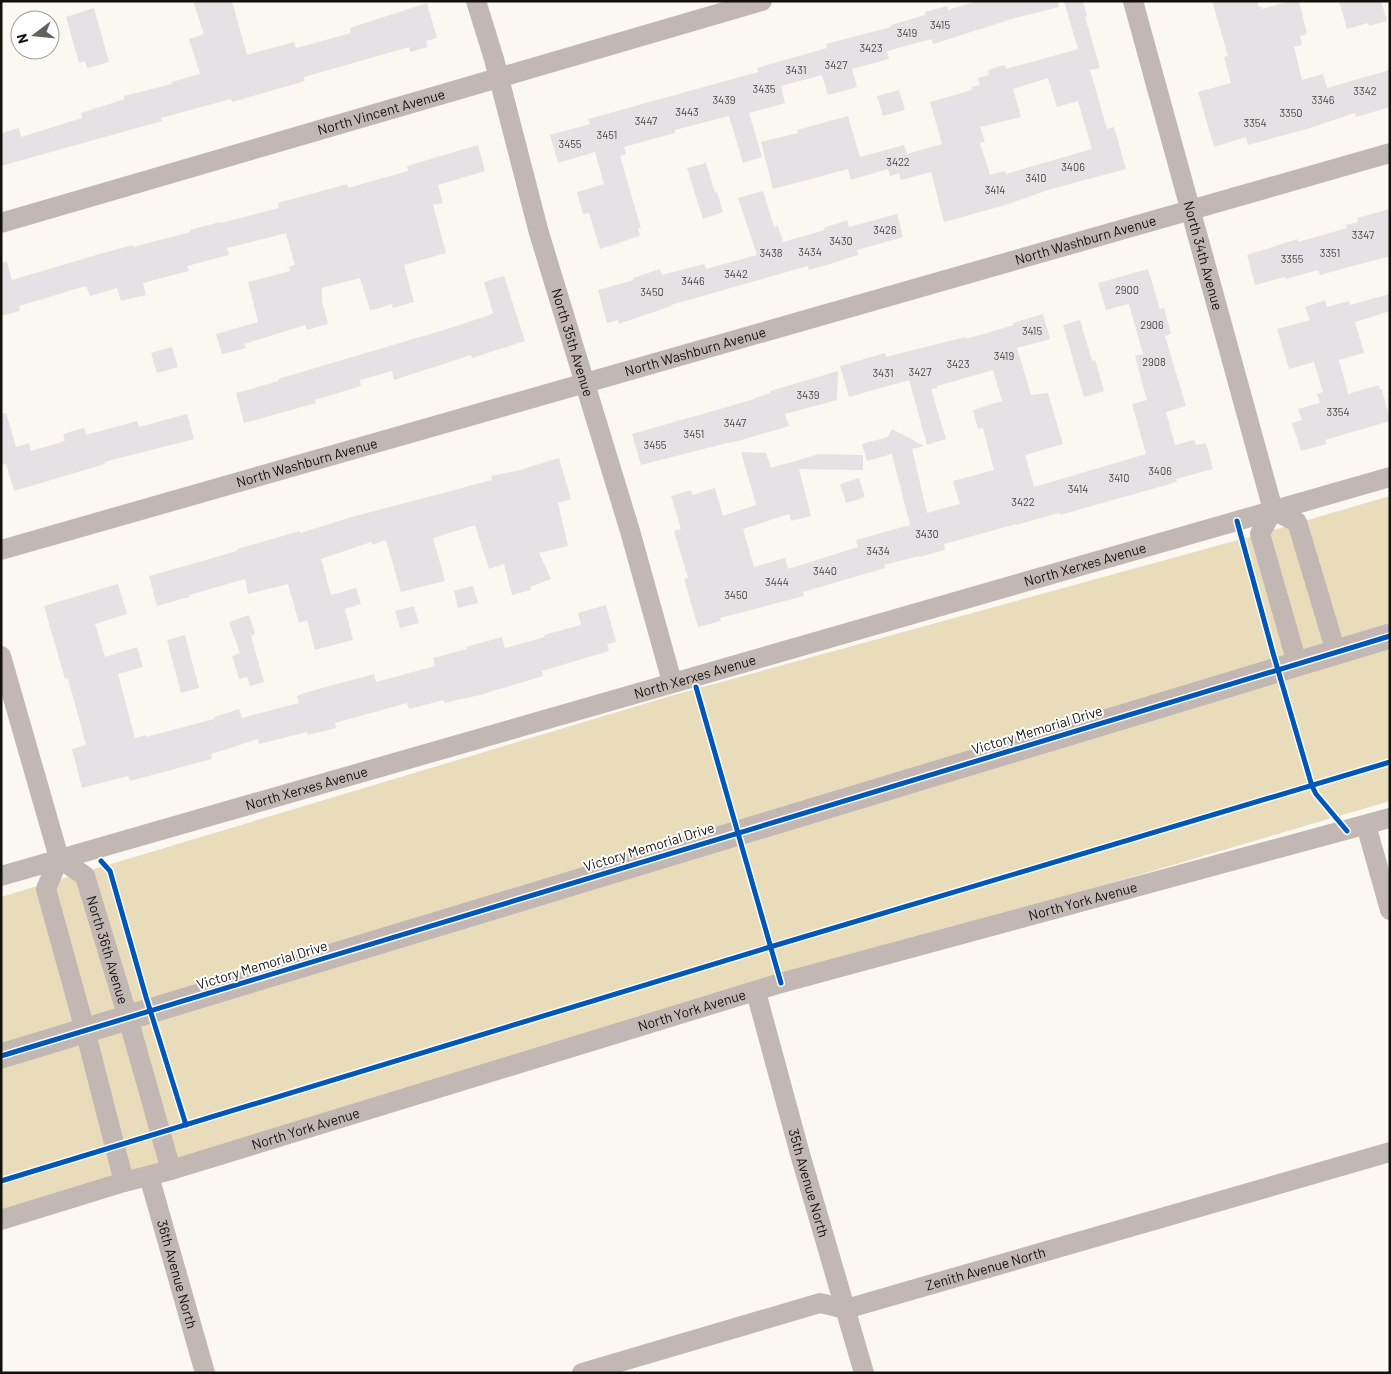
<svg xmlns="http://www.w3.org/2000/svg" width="1391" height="1374" font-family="Barlow,sans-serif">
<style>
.green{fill:#e8dcba}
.building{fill:#e4e2e4;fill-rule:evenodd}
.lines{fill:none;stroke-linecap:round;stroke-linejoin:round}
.minor{stroke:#c2b7b3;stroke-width:20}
.tertiary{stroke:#c2b7b3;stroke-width:25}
.cycleway-casing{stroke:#fff;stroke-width:8}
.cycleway{stroke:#0057b8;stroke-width:5}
.labels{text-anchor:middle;stroke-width:4;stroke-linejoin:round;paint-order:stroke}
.number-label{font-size:11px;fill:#4a4844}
.street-label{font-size:14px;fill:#12100a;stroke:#fff}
</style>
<rect width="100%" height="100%" fill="#fbf8f1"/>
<path class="green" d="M1390,496V801L1,1210V897L674,695L1260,534Z"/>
<g class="building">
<path d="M193,1H232L247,55L294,42L296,48L351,33L350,28L427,3L437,38L426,41L428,47L410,52L409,47L304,77L305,81L232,102L231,99L161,118L162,121L1,166V133L19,128L21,137L82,118L81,113L125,99L124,96L172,84V82L200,74L189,39L204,34Z"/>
<path d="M977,1H1058L1059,7L1015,18L933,44L932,39L887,51L889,59L852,69L857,87L828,95L822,75L781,86L785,103L749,113L762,157L743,163L729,116L675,130V133L624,147L626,154L620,156L641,228H638L640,236L600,249L589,213L583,214L577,192L604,184L595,152L558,163L550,135L590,124L588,119L758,72L757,68L827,48L826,44L891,27V25L925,15V12L947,6L948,10Z"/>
<path d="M1064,1H1083L1087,16L1085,17L1100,68L1090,70L1107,129L1114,127L1126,169L1051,189L1002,206L944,222L931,172L901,180L899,173L890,176L888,169L851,180L848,169L773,189L761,142L798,133L797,130L848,116L860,157L904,145L907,154L942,144L930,102L972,90L971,87L980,85L978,78L989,75L988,70L1004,65L1006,69L1078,49ZM1048,78L1057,107L1078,101L1092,149L1006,174L1005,171L990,175L980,143L985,142L980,127L1021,117L1013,89Z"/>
<path d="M1212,1H1258V7L1261,6L1262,9L1289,1H1299L1307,34L1300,36L1302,45L1294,47L1302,80L1323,74L1327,88L1390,70V107L1356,117L1355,113L1310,128L1248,145L1246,137L1214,147L1198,92L1231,83L1224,57L1228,56Z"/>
<path d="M1339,1H1381L1387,21L1369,26L1368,23L1347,29Z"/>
<path d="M94,8L109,62L87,68L85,61L79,63L66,17Z"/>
<path d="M899,90L905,110L883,116L877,96Z"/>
<path d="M478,145L485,171L438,185L443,203L433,205L446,253L404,265L414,302L393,308L392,304L373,310V309L370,310L360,278L322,288V302L328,324L307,330L305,325L244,344L246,348L222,354L216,334L258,322L248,282L290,271L289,267L295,265L286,233L227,248L229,255L187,266L189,271L143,283L146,295L121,301L117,288L90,296L86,286L19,306L20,311L1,316V262H7L12,280L103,253L133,245V247L190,232V230L220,222L221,223L279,208L278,203L347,184L348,188L408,171L407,166Z"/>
<path d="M706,163L715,193L717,192L723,212L703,219L687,168Z"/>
<path d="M763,191L774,227L778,226L783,242L825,230L824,228L847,220L849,227L897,214L903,237L857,250L858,255L833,263L809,270L808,266L671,305V306L619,324L618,320L607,323L598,290L634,280L633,278L660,269L662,275L704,264L706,269L757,255L738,198Z"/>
<path d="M1390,209V256L1320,275L1318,270L1286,279L1285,277L1255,285L1247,255L1298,239V242L1347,228L1346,225L1358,222L1357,218Z"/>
<path d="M1148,269L1160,309L1164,308L1171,334L1165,336L1186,406L1166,412L1175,445L1194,440L1196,445L1206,443L1213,469L1176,479L1177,482L1060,515L1059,513L1016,525V524L944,544L945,550L919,557V556L884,565L885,568L803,592L804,596L720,618L721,621L698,627L684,579L688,578L674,531L681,529L671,496L691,490L692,495L715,488L723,516L756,505L741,452L766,453L771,468L819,454L863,455V470L799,469L811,516L791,521L789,514L743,529L754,567L785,558L788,569L858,547L856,540L910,525L892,454L867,461L862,444L888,437L892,429L924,446L912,449L927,513L960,504L953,481L994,470L983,428L978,429L973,410L1002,401L993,370L937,386L938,388L931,389L946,439L927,445L909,380L849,397L840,366L885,353L886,357L966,337V339L1014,325L1013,323L1043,314L1050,339L1017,348L1031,395L1048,393L1063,444L1025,455L1034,487L1146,454L1132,404L1147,400L1135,356L1143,354L1129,304L1106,310L1098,283Z"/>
<path d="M504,276L525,341L472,358L471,355L394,380L392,371L360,380L361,386L315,400L316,403L244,423L236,393L279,381L278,379L447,329L490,315L493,313L484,282Z"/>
<path d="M1390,294V311L1355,322L1364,353L1339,360L1348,394L1379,385L1380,389H1382L1390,421L1325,440L1327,444L1301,451L1292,423L1302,420L1298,409L1320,403L1317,394L1323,392L1314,362L1289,369L1277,329L1310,320L1305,307L1325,300L1327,307L1349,301L1350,305Z"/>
<path d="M1080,320L1092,361L1095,360L1104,391L1084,397L1063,325Z"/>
<path d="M172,347L178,367L157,373L151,353Z"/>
<path d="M838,371L837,400L785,414L789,426L738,441L727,443L641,465L632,434L755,399V398L770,393V391Z"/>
<path d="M1,413H6L16,447L29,443L31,451L65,441L63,434L84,428L86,435L137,421L139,427L187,414L194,439L104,462L105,464L14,491L6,464L1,465Z"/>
<path d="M559,458L571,499L558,503L568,546L539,553L551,579L530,587L531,590L512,595L504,564L489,569L475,525L433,538L445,581L401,592L386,540L372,545L371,542L321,559L331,595L356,588L361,604L345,609L353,640L315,650L307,620L299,623L288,584L248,594L245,579L189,595V597L157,606L149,576L192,564L237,551V549L300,531L301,533L348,518L492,480L491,476L520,470Z"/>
<path d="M859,478L865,497L846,503L840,484Z"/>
<path d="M118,584L127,614L95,624L105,657L137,647L143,667L118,674L135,738L146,735V737L214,719V717L239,709L242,718L299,703L297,696L304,693L374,674L376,682L435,666L433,658L467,649L466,647L502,637L505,648L545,637L544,635L581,625L578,613L606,605L616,642L607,644L609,651L542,671L543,676L480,695L444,703V700L409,709L407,703L335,723L336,728L308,735L307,732L259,744L258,739L211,754L212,759L130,781L128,776L82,788L72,749L86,745L68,678L65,679L44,606Z"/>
<path d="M473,586L478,603L458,608L454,591Z"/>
<path d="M414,606L419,623L400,628L395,611Z"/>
<path d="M249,615L255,634L251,636L264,682L250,686L247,677L239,679L232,656L240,653L229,622Z"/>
<path d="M185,635L199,688L181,693L167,640Z"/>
</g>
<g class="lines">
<g class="minor">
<path id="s1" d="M476,1L494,59L539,233L630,531L672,682"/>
<path id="s2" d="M1133,1L1273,510L1260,534L1297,663"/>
<path id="s3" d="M1,223L762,1"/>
<path d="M1273,510L1297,522L1336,652"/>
<path id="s4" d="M1,550L1390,153"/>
<path id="s5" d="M1,656L59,858L85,876L128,1018L171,1170"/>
<path d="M1366,825L1390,910"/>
<path d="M59,858L46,889L85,1030L124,1182"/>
<path id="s6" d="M1,876L1390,477"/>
<path id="s7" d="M756,992L800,1154L864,1373"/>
<path id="s8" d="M149,1176L205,1373"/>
<path id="s9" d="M1,1220L124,1182L171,1170L781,983L1390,818"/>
<path id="s10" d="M582,1373L820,1303L846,1309L1390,1152"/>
</g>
<path class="tertiary" d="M1,1056L1390,636"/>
<g class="cycleway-casing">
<g id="cycleway">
<path d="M1237,521L1273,653L1312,786L1316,794L1347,831"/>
<path d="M696,687L781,983"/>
<path d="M101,861L110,871L146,997L186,1125"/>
<path d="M1,1056L1390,636"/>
<path d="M1,1181L770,947L1390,762"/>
</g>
</g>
<use href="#cycleway" class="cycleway"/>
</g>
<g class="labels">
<g class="number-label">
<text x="940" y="29">3415</text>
<text x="907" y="37">3419</text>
<text x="871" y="52">3423</text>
<text x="836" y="69">3427</text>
<text x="796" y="74">3431</text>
<text x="764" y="93">3435</text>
<text x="1365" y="95">3342</text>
<text x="724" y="104">3439</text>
<text x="1323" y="104">3346</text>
<text x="687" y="116">3443</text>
<text x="1291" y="117">3350</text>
<text x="646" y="125">3447</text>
<text x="1255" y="127">3354</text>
<text x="607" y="139">3451</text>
<text x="570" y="148">3455</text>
<text x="898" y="166">3422</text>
<text x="1073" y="171">3406</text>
<text x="1036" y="182">3410</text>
<text x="995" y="194">3414</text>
<text x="885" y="234">3426</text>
<text x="1363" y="239">3347</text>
<text x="841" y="245">3430</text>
<text x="810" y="256">3434</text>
<text x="771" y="257">3438</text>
<text x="1330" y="257">3351</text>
<text x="1292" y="263">3355</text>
<text x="736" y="278">3442</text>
<text x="693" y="285">3446</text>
<text x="1127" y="294">2900</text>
<text x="652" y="296">3450</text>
<text x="1152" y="329">2906</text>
<text x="1032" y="335">3415</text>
<text x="1004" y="360">3419</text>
<text x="1154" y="366">2908</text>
<text x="958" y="368">3423</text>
<text x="920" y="376">3427</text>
<text x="883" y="377">3431</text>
<text x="808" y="399">3439</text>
<text x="1338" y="416">3354</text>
<text x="735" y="427">3447</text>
<text x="694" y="438">3451</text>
<text x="655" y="449">3455</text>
<text x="1160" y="475">3406</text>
<text x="1119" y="482">3410</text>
<text x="1078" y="493">3414</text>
<text x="1023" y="506">3422</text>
<text x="927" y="538">3430</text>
<text x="878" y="555">3434</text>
<text x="825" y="575">3440</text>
<text x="777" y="586">3444</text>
<text x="736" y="599">3450</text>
</g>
<g class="street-label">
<text dy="5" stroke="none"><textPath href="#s3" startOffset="396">North Vincent Avenue</textPath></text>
<text dy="5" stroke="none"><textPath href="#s4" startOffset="1128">North Washburn Avenue</textPath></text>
<text dy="5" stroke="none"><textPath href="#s2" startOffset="264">North 34th Avenue</textPath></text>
<text dy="5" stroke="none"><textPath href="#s1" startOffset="355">North 35th Avenue</textPath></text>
<text dy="5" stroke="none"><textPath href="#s4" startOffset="722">North Washburn Avenue</textPath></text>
<text dy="5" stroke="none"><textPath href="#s4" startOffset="318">North Washburn Avenue</textPath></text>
<text dy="5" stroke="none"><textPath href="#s6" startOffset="1128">North Xerxes Avenue</textPath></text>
<text dy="5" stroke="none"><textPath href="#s6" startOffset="722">North Xerxes Avenue</textPath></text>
<text transform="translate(1037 730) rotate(-17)" y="5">Victory Memorial Drive</text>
<text dy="5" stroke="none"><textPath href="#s6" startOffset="318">North Xerxes Avenue</textPath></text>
<text transform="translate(649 847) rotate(-17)" y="5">Victory Memorial Drive</text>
<text dy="5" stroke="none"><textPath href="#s9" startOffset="1128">North York Avenue</textPath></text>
<text dy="5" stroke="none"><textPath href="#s5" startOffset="319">North 36th Avenue</textPath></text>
<text transform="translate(262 965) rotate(-17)" y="5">Victory Memorial Drive</text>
<text dy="5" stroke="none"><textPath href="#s9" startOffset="722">North York Avenue</textPath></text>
<text dy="5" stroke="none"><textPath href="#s9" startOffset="318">North York Avenue</textPath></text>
<text dy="5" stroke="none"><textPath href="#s7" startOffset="198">35th Avenue North</textPath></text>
<text dy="5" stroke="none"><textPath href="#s10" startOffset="420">Zenith Avenue North</textPath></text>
<text dy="5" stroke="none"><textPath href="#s8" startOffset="102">36th Avenue North</textPath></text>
</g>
</g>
<rect width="1391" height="1374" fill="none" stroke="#12100a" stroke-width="5"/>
<g transform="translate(35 35) rotate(254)"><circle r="24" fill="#ffffff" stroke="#a09f9d"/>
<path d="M0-4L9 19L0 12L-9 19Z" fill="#64615b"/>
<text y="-8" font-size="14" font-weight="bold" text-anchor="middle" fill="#12100a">N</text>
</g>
</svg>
